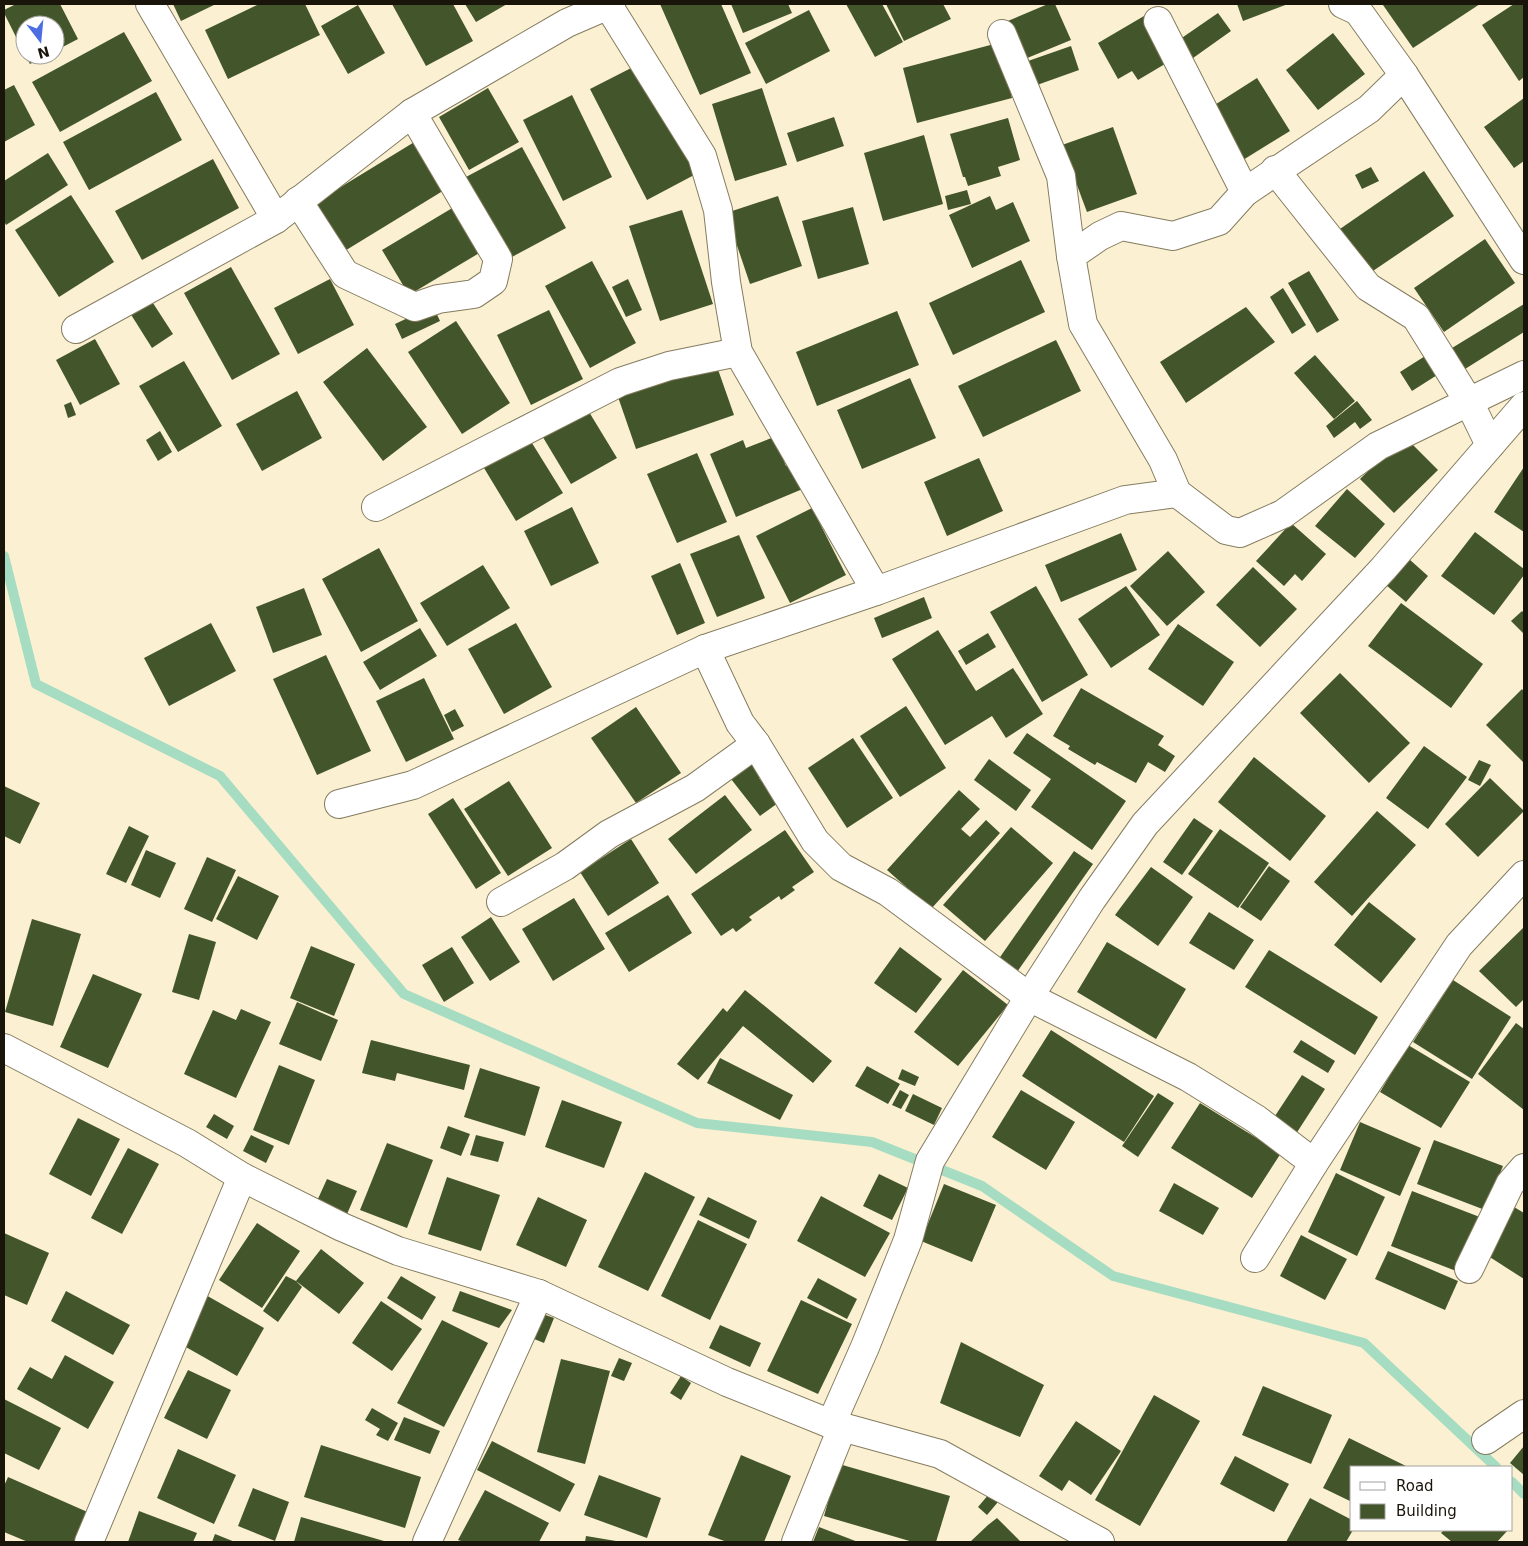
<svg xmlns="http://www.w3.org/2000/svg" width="1528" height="1546" font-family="'DejaVu Sans',sans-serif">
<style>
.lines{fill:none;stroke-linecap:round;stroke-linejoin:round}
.stream{stroke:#a6dcc1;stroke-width:10}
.building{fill:#43552b}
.street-casing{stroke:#857c60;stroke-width:30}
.street{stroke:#fff;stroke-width:28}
</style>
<rect width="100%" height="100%" fill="#fbf1d2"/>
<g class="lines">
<g class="stream">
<path d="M4,556L36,684L220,776L404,994L697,1123L872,1142L982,1186L1113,1276L1364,1343L1496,1467"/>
<path d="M1512,1482L1524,1494"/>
</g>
</g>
<g class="building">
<path d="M16,4H60L78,39L55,51V25H25V55L4,13V10Z"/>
<path d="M173,4H216L181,21Z"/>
<path d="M259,4H305L320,35L228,79L205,30Z"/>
<path d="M392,4H453L473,41L426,66Z"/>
<path d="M465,4H507L476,22Z"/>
<path d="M660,4H721L751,73L700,95Z"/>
<path d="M731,4H788L792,13L743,33Z"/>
<path d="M846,4H882L903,42L875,57Z"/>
<path d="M886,4H943L951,19L904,41Z"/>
<path d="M1048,4H1055L1071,40L1020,61L1003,23Z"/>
<path d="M1237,4H1288L1243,21Z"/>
<path d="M1385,4H1480L1413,48L1383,5Z"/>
<path d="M1514,4H1524V77L1519,81L1482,25Z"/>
<path d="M358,5L385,53L348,74L321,26Z"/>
<path d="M809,10L830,51L766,84L745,43Z"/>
<path d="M1218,13L1231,31L1186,63L1173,44Z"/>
<path d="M1144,16L1170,61L1138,80L1132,71L1118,79L1098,43Z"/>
<path d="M124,32L152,81L60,132L32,82Z"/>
<path d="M1333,33L1365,74L1318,110L1286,70Z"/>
<path d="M998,43L1012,98L917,123L903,68Z"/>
<path d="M1071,46L1079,70L1037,85L1028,61Z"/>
<path d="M25,55H48L30,64Z"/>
<path d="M639,64L696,174L647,200L590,89Z"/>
<path d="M1257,78L1290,131L1243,160L1210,108Z"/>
<path d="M14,85L35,125L4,142V90Z"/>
<path d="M488,88L519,142L469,170L439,117Z"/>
<path d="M762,88L787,165L735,181L712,104Z"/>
<path d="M156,92L182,140L89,190L63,142Z"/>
<path d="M572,95L612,177L563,201L523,120Z"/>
<path d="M1524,98V161L1514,168L1484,127Z"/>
<path d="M834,117L844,146L797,162L787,133Z"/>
<path d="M1008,118L1020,160L998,167L1001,176L968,186L965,177H963L950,134Z"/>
<path d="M1113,127L1137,194L1087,212L1062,145Z"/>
<path d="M924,135L943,204L883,221L864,153Z"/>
<path d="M416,141L446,189L343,252L313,204Z"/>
<path d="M522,147L566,228L510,258L466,177Z"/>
<path d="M48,153L68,185L6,225L4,221V181Z"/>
<path d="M213,159L239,208L142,260L115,211Z"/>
<path d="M1371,167L1379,181L1362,189L1355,175Z"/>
<path d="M1424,171L1454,216L1367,275L1337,231Z"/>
<path d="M967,190L971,204L948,210L945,196Z"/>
<path d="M71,195L114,262L59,297L15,230Z"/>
<path d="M778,196L802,266L750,284L726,213Z"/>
<path d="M990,196L996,210L1013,202L1030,241L972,268L949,215Z"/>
<path d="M454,207L481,252L409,295L382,250Z"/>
<path d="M853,207L869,264L818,279L802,221Z"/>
<path d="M682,210L713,304L660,321L629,226Z"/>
<path d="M1485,239L1515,283L1444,332L1414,288Z"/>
<path d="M1021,260L1045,312L953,355L929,303Z"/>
<path d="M592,261L636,343L590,368L545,286Z"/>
<path d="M231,267L280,354L232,380L184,293Z"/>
<path d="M1309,271L1339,320L1317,333L1288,283Z"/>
<path d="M330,279L354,325L298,354L274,308Z"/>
<path d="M628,279L642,310L626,317L612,287Z"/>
<path d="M1283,288L1306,325L1292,334L1270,297Z"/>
<path d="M151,300L173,334L152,348L130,313Z"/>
<path d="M1524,304V332L1465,369L1452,348Z"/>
<path d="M433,306L440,321L402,339L395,324Z"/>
<path d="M1246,307L1275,342L1186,403L1160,362Z"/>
<path d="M549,310L583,379L531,405L497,335Z"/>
<path d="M897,311L919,365L817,406L796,352Z"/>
<path d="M456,321L510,403L462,434L408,352Z"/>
<path d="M95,339L120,384L80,405L56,360Z"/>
<path d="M1056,340L1081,391L983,437L958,386Z"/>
<path d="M367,348L427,427L383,461L323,382Z"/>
<path d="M1433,351L1445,370L1412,391L1400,372Z"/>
<path d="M1315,355L1355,401L1334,419L1294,373Z"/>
<path d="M184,361L222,426L178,452L139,386Z"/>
<path d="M715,361L734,415L636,449L617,394Z"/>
<path d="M910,378L936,438L862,469L837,410Z"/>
<path d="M297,391L322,438L262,471L236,424Z"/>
<path d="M1357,401L1372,420L1360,429L1355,422L1334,438L1326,426Z"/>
<path d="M71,402L76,415L68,418L64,405Z"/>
<path d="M586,407L617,458L571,484L541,434Z"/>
<path d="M160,431L172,452L158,461L146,440Z"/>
<path d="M527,435L563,493L516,521L481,463Z"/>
<path d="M1404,436L1438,470L1394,513L1360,479Z"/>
<path d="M774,437L786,466L795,463L805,488L736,517L710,454L743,440L746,448Z"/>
<path d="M697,453L727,522L677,543L647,474Z"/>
<path d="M979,458L1003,511L947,536L924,482Z"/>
<path d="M1524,467V532L1494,512Z"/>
<path d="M1347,489L1385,524L1355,558L1315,526Z"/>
<path d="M572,507L599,563L551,586L524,531Z"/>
<path d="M812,508L846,575L790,603L756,536Z"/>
<path d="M1291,523L1326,554L1302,581L1295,574L1284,586L1256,561Z"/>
<path d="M1475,532L1524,569V575L1494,615L1441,576Z"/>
<path d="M1121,533L1137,570L1061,602L1045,565Z"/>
<path d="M739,535L765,598L717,617L690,554Z"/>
<path d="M379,548L418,621L361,652L322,579Z"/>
<path d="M1168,551L1205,592L1167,626L1130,586Z"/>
<path d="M1409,559L1428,576L1406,602L1386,585Z"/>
<path d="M680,563L705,623L677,635L651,576Z"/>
<path d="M483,565L510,608L447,646L420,603Z"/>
<path d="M1253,567L1297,609L1260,647L1216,605Z"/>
<path d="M1036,586L1088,675L1042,702L990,612Z"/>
<path d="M1126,586L1160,635L1111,668L1078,619Z"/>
<path d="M304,588L322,635L273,653L256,607Z"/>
<path d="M924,597L932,618L882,638L874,618Z"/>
<path d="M1401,603L1483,664L1451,708L1368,646Z"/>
<path d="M1522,611L1524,613V634L1511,621Z"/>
<path d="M211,623L236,671L169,706L144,658Z"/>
<path d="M516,623L552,687L504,714L468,649Z"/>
<path d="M1178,624L1234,662L1203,706L1148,669Z"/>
<path d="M420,628L437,656L380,690L363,662Z"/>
<path d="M938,630L976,691L1013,668L1043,714L1006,738L992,716L945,745L892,659Z"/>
<path d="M988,633L996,647L966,665L958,651Z"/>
<path d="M326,655L371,751L317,775L273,679Z"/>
<path d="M1340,673L1410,743L1369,783L1300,713Z"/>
<path d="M424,678L454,739L406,762L376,701Z"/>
<path d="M1081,688L1164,736L1158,745L1175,756L1165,772L1148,762L1136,783L1097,762L1095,765L1068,749L1070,746L1053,736Z"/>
<path d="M1522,689L1524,692V763L1486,725Z"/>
<path d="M906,706L946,768L900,797L860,736Z"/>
<path d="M636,707L681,773L636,803L591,738Z"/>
<path d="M455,709L464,726L452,732L444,715Z"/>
<path d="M1027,733L1126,801L1092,850L1031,807L1051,779L1013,753Z"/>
<path d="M853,738L893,798L847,828L808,768Z"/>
<path d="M1424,746L1467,777L1428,829L1386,798Z"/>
<path d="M1254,757L1326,816L1290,861L1218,802Z"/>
<path d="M989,759L1031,790L1016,811L974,780Z"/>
<path d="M1479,760L1491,765L1480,786L1468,780Z"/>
<path d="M755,761L765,773L759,778L778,803L760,816L731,779Z"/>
<path d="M1490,778L1524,811L1478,857L1445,824Z"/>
<path d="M509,781L552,848L508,876L464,809Z"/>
<path d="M4,786L40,803L20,844L4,836Z"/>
<path d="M959,790L980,809L961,829L970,837L986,820L1000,833L931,909L887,870Z"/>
<path d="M725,795L752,830L696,874L668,839Z"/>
<path d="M453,798L501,873L476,889L428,814Z"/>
<path d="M1377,811L1416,845L1352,916L1314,882Z"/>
<path d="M1194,818L1213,831L1182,875L1163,862Z"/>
<path d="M129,826L149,836L126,883L106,874Z"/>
<path d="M1011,827L1053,863L985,941L943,905Z"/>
<path d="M1220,829L1269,863L1238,908L1188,874Z"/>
<path d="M785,830L814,872L792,887L795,890L781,900L779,896L749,917L752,920L736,932L733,928L721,936L691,894Z"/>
<path d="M631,839L659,883L608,916L580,872Z"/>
<path d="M146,850L176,863L160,898L131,885Z"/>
<path d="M1074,851L1093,864L1017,972L998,960Z"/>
<path d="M207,857L236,870L212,922L184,909Z"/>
<path d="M1269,866L1290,881L1261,921L1240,907Z"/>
<path d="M1151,867L1193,897L1158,946L1115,915Z"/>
<path d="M238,876L279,896L257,940L216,919Z"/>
<path d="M668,895L692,933L629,972L605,933Z"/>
<path d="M574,898L605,949L553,981L522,929Z"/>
<path d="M1369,902L1416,939L1381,983L1334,945Z"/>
<path d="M1209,912L1254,940L1234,970L1189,943Z"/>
<path d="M491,917L520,962L490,981L461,937Z"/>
<path d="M32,919L81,934L53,1026L5,1012Z"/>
<path d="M1524,927V999L1516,1007L1479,971Z"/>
<path d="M189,934L216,942L199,1000L172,992Z"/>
<path d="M1107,942L1186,989L1156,1039L1077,992Z"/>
<path d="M311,946L355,964L334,1016L290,998Z"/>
<path d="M452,947L474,983L444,1002L422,965Z"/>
<path d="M900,947L942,979L916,1013L874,983Z"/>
<path d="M1269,950L1378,1017L1355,1055L1245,987Z"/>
<path d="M963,970L1008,1005L958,1066L914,1032Z"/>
<path d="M93,974L142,994L108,1068L60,1047Z"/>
<path d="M1453,980L1511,1017L1472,1079L1413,1042Z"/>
<path d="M745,990L832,1061L813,1083L743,1026L698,1080L677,1064L723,1008L727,1012Z"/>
<path d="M297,1002L338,1020L321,1061L279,1044Z"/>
<path d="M241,1009L271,1022L236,1098L184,1074L213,1010L236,1020Z"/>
<path d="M1516,1023L1524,1029V1110L1478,1074Z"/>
<path d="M1051,1030L1154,1096L1124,1142L1022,1076Z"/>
<path d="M371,1040L470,1065L464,1090L397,1073L395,1081L362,1073Z"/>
<path d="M1301,1040L1335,1061L1328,1073L1293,1052Z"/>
<path d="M1408,1045L1470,1082L1441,1128L1380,1092Z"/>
<path d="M720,1058L793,1095L780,1120L707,1083Z"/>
<path d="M279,1065L315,1080L289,1145L253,1130Z"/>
<path d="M867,1066L900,1084L888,1104L855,1086Z"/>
<path d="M480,1068L540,1087L525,1136L464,1117Z"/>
<path d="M902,1069L919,1077L915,1086L898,1079Z"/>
<path d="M1302,1075L1325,1089L1294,1137L1271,1122Z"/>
<path d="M900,1090L909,1095L901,1109L892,1105Z"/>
<path d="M1021,1090L1075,1122L1046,1170L992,1137Z"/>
<path d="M1158,1093L1174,1103L1138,1157L1122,1146Z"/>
<path d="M913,1094L942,1108L934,1125L905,1111Z"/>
<path d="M562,1100L622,1122L604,1168L545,1147Z"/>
<path d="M1200,1103L1281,1153L1252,1198L1171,1148Z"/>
<path d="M214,1114L234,1126L227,1139L206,1127Z"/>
<path d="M78,1118L120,1139L91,1196L49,1174Z"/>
<path d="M1360,1122L1421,1148L1400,1196L1340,1170Z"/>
<path d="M448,1126L470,1134L461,1156L440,1148Z"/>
<path d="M251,1135L274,1146L266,1163L243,1151Z"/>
<path d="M476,1135L504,1142L498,1162L470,1155Z"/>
<path d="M1434,1140L1503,1166L1485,1210L1417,1184Z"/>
<path d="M387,1143L433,1160L407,1228L360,1210Z"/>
<path d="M128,1148L159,1164L122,1234L91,1218Z"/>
<path d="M645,1172L695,1197L648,1291L598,1267Z"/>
<path d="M1336,1173L1385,1197L1357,1256L1308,1232Z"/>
<path d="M879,1174L908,1188L892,1220L863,1206Z"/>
<path d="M447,1177L500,1195L481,1251L428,1234Z"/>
<path d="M327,1179L357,1191L347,1214L317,1201Z"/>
<path d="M1174,1183L1219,1208L1203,1235L1159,1211Z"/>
<path d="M944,1184L996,1205L972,1262L921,1241Z"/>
<path d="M1412,1191L1485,1219L1464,1274L1391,1246Z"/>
<path d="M821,1196L890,1233L865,1277L797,1241Z"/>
<path d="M538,1197L587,1220L566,1267L516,1245Z"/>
<path d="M708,1197L757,1221L749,1239L699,1215Z"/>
<path d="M1514,1207L1524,1213V1279L1485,1254Z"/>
<path d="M698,1220L747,1244L710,1320L661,1296Z"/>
<path d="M257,1223L300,1251L262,1308L219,1280Z"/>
<path d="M4,1233L49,1253L27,1305L4,1295Z"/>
<path d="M1301,1235L1347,1259L1325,1300L1280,1276Z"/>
<path d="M321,1249L364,1283L339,1314L296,1281L302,1287L278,1322L263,1311L286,1276L296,1281Z"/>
<path d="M1388,1251L1458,1281L1445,1310L1375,1279Z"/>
<path d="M401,1276L436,1297L422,1320L387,1298Z"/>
<path d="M818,1278L857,1299L847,1319L807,1298Z"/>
<path d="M66,1291L130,1325L113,1355L51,1321Z"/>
<path d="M460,1291L512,1310L499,1328L452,1311Z"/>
<path d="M204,1294L264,1328L237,1376L177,1342Z"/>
<path d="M801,1300L852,1324L818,1394L767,1371Z"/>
<path d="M381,1301L422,1329L392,1371L352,1343Z"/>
<path d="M537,1312L554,1318L544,1343L527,1336Z"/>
<path d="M442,1320L488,1343L444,1427L397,1403Z"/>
<path d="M720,1325L761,1343L750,1367L709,1348Z"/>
<path d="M961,1342L1044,1385L1020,1437L940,1403Z"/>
<path d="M65,1355L114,1382L88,1429L17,1389L30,1367L52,1379Z"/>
<path d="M619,1358L632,1363L624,1381L611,1376Z"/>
<path d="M561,1359L610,1371L585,1464L537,1452Z"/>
<path d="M188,1370L231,1390L207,1439L164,1418Z"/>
<path d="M681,1376L691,1383L681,1400L670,1393Z"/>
<path d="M1263,1386L1332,1415L1311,1464L1242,1435Z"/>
<path d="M1154,1395L1200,1421L1140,1526L1095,1500Z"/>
<path d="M4,1399L61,1428L39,1470L4,1453Z"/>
<path d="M372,1408L398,1423L388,1441L376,1435L380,1429L365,1420Z"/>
<path d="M404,1417L440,1431L430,1454L394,1440Z"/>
<path d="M1076,1421L1121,1451L1091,1495L1069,1480L1062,1491L1039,1476Z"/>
<path d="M1349,1438L1408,1467H1352V1502L1323,1488Z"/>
<path d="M492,1441L575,1484L560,1512L477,1470Z"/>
<path d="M321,1445L421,1477L405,1528L304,1497Z"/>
<path d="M1524,1446V1475L1510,1463Z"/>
<path d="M178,1449L236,1475L214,1524L157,1498Z"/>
<path d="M741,1455L791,1476L764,1542H727L708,1535Z"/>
<path d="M1235,1456L1289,1484L1274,1512L1220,1484Z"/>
<path d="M839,1464L950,1496L936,1542H913L824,1516Z"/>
<path d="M599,1475L661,1498L647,1538L584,1515Z"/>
<path d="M8,1477L92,1514L79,1542H28L4,1532V1486Z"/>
<path d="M253,1488L289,1502L275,1541L238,1526Z"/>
<path d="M485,1490L549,1523L539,1542H464L458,1540Z"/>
<path d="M989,1494L998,1502L987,1515L978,1507Z"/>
<path d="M1310,1498L1352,1520L1353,1530L1346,1542H1286Z"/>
<path d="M139,1511L197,1533L193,1542H128Z"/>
<path d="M301,1517L384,1541L383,1542H294Z"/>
<path d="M997,1518L1021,1542H970L988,1525Z"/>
<path d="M819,1527L858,1542H813Z"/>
<path d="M1444,1530H1508L1497,1542H1452L1441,1533Z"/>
<path d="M215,1534L235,1542H212Z"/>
<path d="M586,1536L616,1541V1542H585Z"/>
</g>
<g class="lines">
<g class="street-casing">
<g id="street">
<path d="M150,4L276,219"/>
<path d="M1343,4L1358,11L1404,75L1524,260"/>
<path d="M608,5L702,156L718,210L726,282L738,352L876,591"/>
<path d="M1158,21L1245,192"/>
<path d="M1002,34L1061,176L1071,256L1083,324L1163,460L1177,493L1226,530L1240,533L1283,514L1378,446L1524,375"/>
<path d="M1275,170L1368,287L1416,317L1469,402L1490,445"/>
<path d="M298,201L345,274L415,307L438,299L474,294L493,281L498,259L412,113"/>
<path d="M1071,256L1100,236L1121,226L1173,236L1219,221L1245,192L1369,109L1404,75"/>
<path d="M76,329L276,219L412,113L567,23L611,4"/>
<path d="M376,507L620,382L669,366L738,352"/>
<path d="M705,649L740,723L756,744L815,841L841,867L888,892L1029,997L1188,1077L1256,1119L1314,1163"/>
<path d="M339,804L413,785L705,649L876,591L1125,500L1177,493"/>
<path d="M501,902L565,866L609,834L695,788L756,744"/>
<path d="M4,1048L187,1143L242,1177L342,1227L398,1251L539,1294L727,1382L831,1424L940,1454L1100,1542"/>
<path d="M1255,1258L1314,1163L1459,945L1524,875"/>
<path d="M1469,1269L1510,1184L1524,1168"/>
<path d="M831,1424L865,1347L908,1240L930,1161L1029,997L1092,899L1145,824L1383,569L1524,406"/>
<path d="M1486,1440L1524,1414"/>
<path d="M89,1542L242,1177"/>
<path d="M427,1542L539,1294"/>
<path d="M796,1542L842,1428"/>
</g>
</g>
<use href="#street" class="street"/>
</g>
<rect width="1528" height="1546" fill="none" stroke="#19150a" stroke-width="10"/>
<rect x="1350" y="1466" width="162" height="65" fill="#ffffff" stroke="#a3a19d"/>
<rect x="1360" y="1482" width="25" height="8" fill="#ffffff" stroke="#a3a19d"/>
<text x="1396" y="1491" font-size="15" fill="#19150a">Road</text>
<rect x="1360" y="1504" width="25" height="15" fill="#43552b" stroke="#a3a19d"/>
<text x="1396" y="1516" font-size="15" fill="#19150a">Building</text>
<g transform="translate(40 40) rotate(164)"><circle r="24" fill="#ffffff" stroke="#a3a19d"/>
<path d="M0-4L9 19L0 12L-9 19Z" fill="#4b6ee2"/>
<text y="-8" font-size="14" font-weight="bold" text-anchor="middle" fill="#19150a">N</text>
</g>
</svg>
